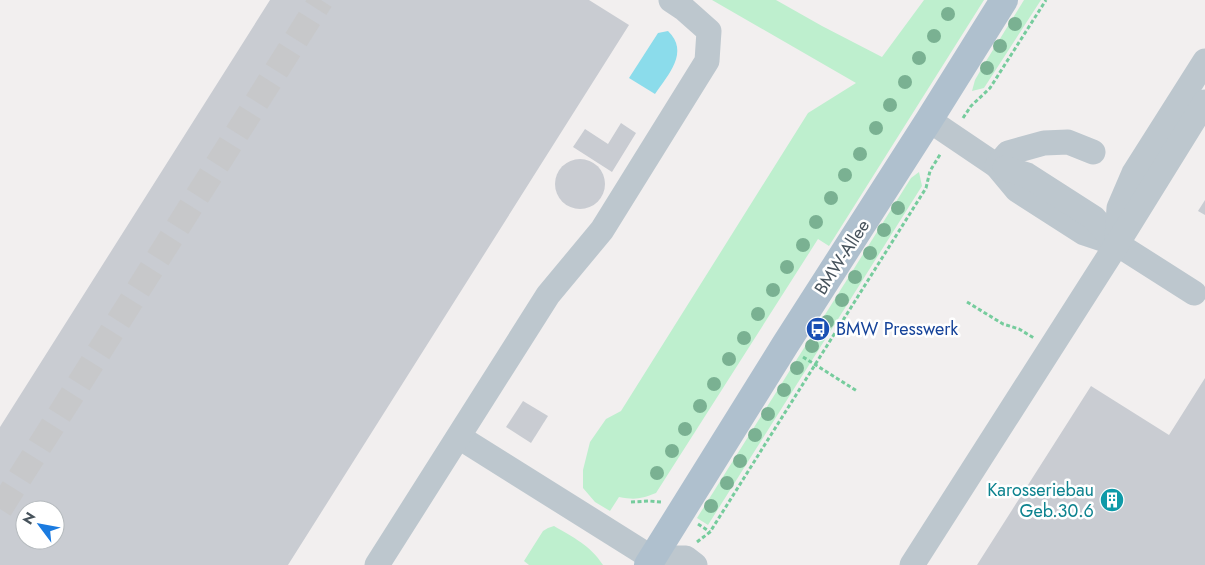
<svg xmlns="http://www.w3.org/2000/svg" width="1205" height="565" font-family="Jost,sans-serif">
<style>
.green{fill:#beefce}
.water{fill:#8bdceb}
.building{fill:#c9ccd2;fill-rule:evenodd}
.lines{fill:none;stroke-linecap:round;stroke-linejoin:round}
.minor-tunnel{stroke:#c7c8ca;stroke-width:25;stroke-dasharray:25 12;stroke-linecap:butt}
.path{stroke:#76cc9d;stroke-width:3;stroke-dasharray:4 2.5;stroke-linecap:butt}
.minor{stroke:#bdc7ce;stroke-width:25}
.major{stroke:#afc0ce;stroke-width:28}
.tree{fill:#7ab192}
.labels{text-anchor:middle;stroke-width:5;stroke-linejoin:round;paint-order:stroke}
.street-label{font-size:18px;fill:#47535c;stroke:#fff}
.transit-label{font-size:18px;fill:#164399;stroke:#fff;text-anchor:start}
.culture-label{font-size:18px;fill:#0d838f;stroke:#fff;text-anchor:end}
</style>
<rect width="100%" height="100%" fill="#f2efef"/>
<g class="green">
<path d="M712,0H776L822,26L882,57L924,0H984L829,246L818,239L656,493C641,499 635,500 619,497L610,511L595,502L583,488V470L590,442L606,419L621,411L808,113L856,83Z"/>
<path d="M1024,0H1041L984,88L972,91L975,80L983,66Z"/>
<path d="M919,172L922,186L708,525L697,518L911,178Z"/>
<path d="M554,526C574,538 590,545 603,565H529L524,561L543,531L548,528Z"/>
</g>
<path class="water" d="M668,31C690,52 668,75 655,94L629,78L658,33Z"/>
<g class="building">
<path d="M270,0H589L629,25L288,565H0V427ZM25,510H55V540H25Z"/>
<path d="M621,123L636,133L612,172L573,147L585,129L608,144Z"/>
<circle cx="580" cy="184" r="25"/>
<path d="M1205,200V215L1198,211Z"/>
<path d="M1205,378V565H977L1091,386L1169,435Z"/>
<path d="M523,401L548,416L531,443L506,427Z"/>
</g>
<g class="lines">
<path class="minor-tunnel" d="M0,509L321,0"/>
<g class="path">
<path d="M963,118L971,106L990,88L1046,0"/>
<path d="M967,302L1003,324L1019,329L1034,338"/>
<path d="M803,357L857,391"/>
<path d="M631,502L649,501L661,502"/>
<path d="M698,524L710,532"/>
<path d="M697,542L710,532L926,188L930,171L941,153"/>
</g>
<g class="minor">
<path d="M929,120L997,166L1017,190L1084,233L1117,244L1194,293"/>
<path d="M997,166L1008,153L1044,143L1068,142L1093,152"/>
<path d="M1005,168L1027,175L1094,218L1117,244"/>
<path d="M1117,237L1119,208L1134,173L1205,61"/>
<path d="M459,437L652,558H686L695,565"/>
<path d="M377,565L548,295L602,230L707,61L709,31L683,8L671,0"/>
<path d="M912,565L1117,244L1205,102"/>
</g>
<path class="major" d="M648,565L785,345L929,120L1004,0"/>
</g>
<g class="tree">
<circle cx="948" cy="14" r="7"/>
<circle cx="1015" cy="24" r="7"/>
<circle cx="934" cy="36" r="7"/>
<circle cx="1000" cy="46" r="7"/>
<circle cx="919" cy="58" r="7"/>
<circle cx="987" cy="68" r="7"/>
<circle cx="905" cy="82" r="7"/>
<circle cx="890" cy="105" r="7"/>
<circle cx="876" cy="128" r="7"/>
<circle cx="860" cy="154" r="7"/>
<circle cx="845" cy="175" r="7"/>
<circle cx="831" cy="198" r="7"/>
<circle cx="898" cy="208" r="7"/>
<circle cx="816" cy="222" r="7"/>
<circle cx="884" cy="230" r="7"/>
<circle cx="803" cy="245" r="7"/>
<circle cx="870" cy="253" r="7"/>
<circle cx="787" cy="267" r="7"/>
<circle cx="855" cy="277" r="7"/>
<circle cx="773" cy="290" r="7"/>
<circle cx="842" cy="300" r="7"/>
<circle cx="758" cy="314" r="7"/>
<circle cx="827" cy="322" r="7"/>
<circle cx="744" cy="338" r="7"/>
<circle cx="812" cy="346" r="7"/>
<circle cx="729" cy="359" r="7"/>
<circle cx="797" cy="368" r="7"/>
<circle cx="714" cy="384" r="7"/>
<circle cx="784" cy="390" r="7"/>
<circle cx="700" cy="406" r="7"/>
<circle cx="768" cy="414" r="7"/>
<circle cx="685" cy="429" r="7"/>
<circle cx="755" cy="435" r="7"/>
<circle cx="672" cy="451" r="7"/>
<circle cx="740" cy="461" r="7"/>
<circle cx="657" cy="473" r="7"/>
<circle cx="727" cy="483" r="7"/>
<circle cx="711" cy="506" r="7"/>
</g>
<defs>
<g id="bus-disc" transform="scale(1.25)"><circle r="9.5" fill="#1a4fb4" stroke="#fff"/><path d="M-5-6H5V4H4V6H2V4H-2V6H-4V4H-5ZM-3.5-4V0h7V-4ZM-3.5 1.2v1.5H-2V1.2ZM2 1.2v1.5H3.5V1.2Z" fill="#fff"/></g>
<g id="building-disc" transform="scale(1.25)"><circle r="9.5" fill="#0f9aa8" stroke="#fff"/><path d="M-4-6H4V6H1V3H-1V6H-4ZM-2.5-4.3h1.7v1.8h-1.7ZM.8-4.3h1.7v1.8H.8ZM-2.5-1h1.7V.8h-1.7ZM.8-1h1.7V.8H.8Z" fill="#fff"/></g>
</defs>
<g fill-rule="evenodd">
<use href="#bus-disc" x="818" y="329"/>
<use href="#building-disc" x="1112" y="500"/>
</g>
<g class="labels">
<g class="street-label">
<text transform="translate(842 257) rotate(-57)" y="6">BMW-Allee</text>
</g>
<g class="transit-label">
<text x="836" y="335">BMW Presswerk</text>
</g>
<g class="culture-label">
<text x="1094" y="496">Karosseriebau<tspan x="1094" dy="21">Geb.30.6</tspan></text>
</g>
</g>
<g transform="translate(40 525) rotate(302)"><circle r="24" fill="#ffffff" stroke="#b5babe"/>
<path d="M0-4L9 19L0 12L-9 19Z" fill="#1b7be0"/>
<text y="-8" font-size="14" font-weight="bold" text-anchor="middle" fill="#47535c">N</text>
</g>
</svg>
